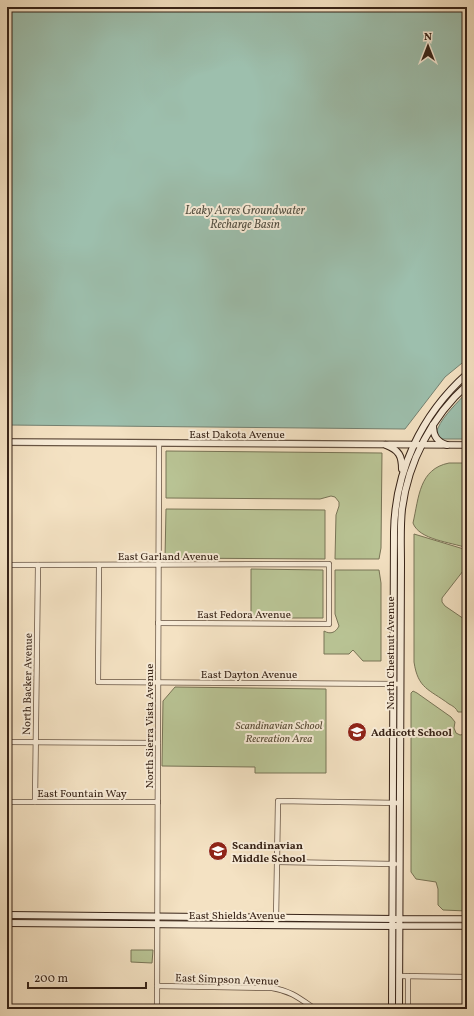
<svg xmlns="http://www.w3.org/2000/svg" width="474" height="1016" font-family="Vollkorn,serif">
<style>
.green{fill:#b9c495;stroke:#787456}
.water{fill:#9dbfad;stroke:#748171}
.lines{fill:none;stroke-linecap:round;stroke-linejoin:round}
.minor-casing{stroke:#665342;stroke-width:6}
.tertiary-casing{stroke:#665342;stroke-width:8}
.secondary-casing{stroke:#372317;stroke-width:8}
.minor{stroke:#f8ecd8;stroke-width:4.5}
.tertiary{stroke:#f8ecd8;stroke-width:5.5}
.secondary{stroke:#f8ecd8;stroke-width:6}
.labels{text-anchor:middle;stroke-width:4;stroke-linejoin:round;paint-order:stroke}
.street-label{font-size:11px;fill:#372317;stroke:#f8ecd8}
.park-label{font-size:11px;font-style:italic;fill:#584b36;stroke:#f8ecd8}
.poi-label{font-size:11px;font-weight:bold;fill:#372317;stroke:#f8ecd8;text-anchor:start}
.water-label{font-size:12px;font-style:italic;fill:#565244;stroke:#f8ecd8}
</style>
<rect width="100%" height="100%" fill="#f4e2c3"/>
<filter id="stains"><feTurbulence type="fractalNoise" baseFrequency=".005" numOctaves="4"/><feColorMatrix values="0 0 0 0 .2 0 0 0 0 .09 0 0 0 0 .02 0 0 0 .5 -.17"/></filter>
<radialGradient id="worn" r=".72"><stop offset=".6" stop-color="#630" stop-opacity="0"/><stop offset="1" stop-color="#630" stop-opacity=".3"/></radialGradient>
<g class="green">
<path d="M166,451L382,453L381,548L379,559H335L336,515L339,506V502L335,497L331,496L320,499L166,498Z"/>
<path d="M449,463H467V548C451,542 419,540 413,523C419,497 419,469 449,463Z"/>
<path d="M166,509L325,510V559L165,558Z"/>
<path d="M414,534L467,550V570L463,571L442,598V602L445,606L467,621V715L463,712H458C456,708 453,706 449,704C429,689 418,689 414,662Z"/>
<path d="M251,569L323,570V618H251Z"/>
<path d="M335,570H379L381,583V661H363L353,650L349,654H324V631C331,635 336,632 339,626L335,614Z"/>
<path d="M175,687L326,689V773H255V767L162,766L163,701Z"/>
<path d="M413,691L417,693L451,717L455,722L454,728L456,733L460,735L465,734L467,731V911L443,910L438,905V889L436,882L416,879L411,872V693Z"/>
<path d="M131,950H153L152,963L131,962Z"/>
</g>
<g class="water">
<path d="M7,7H467V359L445,377L405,429L7,425Z"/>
<path d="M467,392V439H443L439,437C437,434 436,431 438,428C443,416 458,402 467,392Z"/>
</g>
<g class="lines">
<g class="minor-casing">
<g id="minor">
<path d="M7,565L329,564V624L158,623"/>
<path d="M99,565L98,682L400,684"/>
<path d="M7,742L158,743"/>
<path d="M7,802H158"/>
<path d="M35,802L38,565"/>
<path d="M277,862L395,864"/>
<path d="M276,921L278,801L400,803"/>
<path d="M399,976L467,977"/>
<path d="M157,986L272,988C291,991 299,998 315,1009"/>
<path d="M157,1009L159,443"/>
<path d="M408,1009V976"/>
</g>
</g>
<g class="tertiary-casing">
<g id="tertiary">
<path d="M7,442L467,445"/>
<path d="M399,919H462L467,921"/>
<path d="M399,926H463L467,924"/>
</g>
</g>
<g class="secondary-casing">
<g id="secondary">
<path d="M433,425C433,436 437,442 447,445"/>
<path d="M386,445C399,450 402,456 402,469"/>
<path d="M7,915L396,919"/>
<path d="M7,923L396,926"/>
<path d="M392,1009L394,532C395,471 421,415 467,374"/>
<path d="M399,1009L401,564C401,546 400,528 402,509C408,462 432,416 467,385"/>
</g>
</g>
<use href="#minor" class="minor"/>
<use href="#tertiary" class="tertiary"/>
<use href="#secondary" class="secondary"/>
</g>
<defs>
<g id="school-disc" transform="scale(1)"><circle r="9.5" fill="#8f2418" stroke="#f8ecd8"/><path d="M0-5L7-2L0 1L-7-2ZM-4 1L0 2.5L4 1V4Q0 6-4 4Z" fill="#fff"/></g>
</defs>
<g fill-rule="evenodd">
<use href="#school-disc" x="357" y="732"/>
<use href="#school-disc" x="218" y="851"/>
</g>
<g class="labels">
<g class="street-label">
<text x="237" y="438">East Dakota Avenue</text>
<text x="168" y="560">East Garland Avenue</text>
<text x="244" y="618">East Fedora Avenue</text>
<text transform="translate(390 653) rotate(-90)" y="4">North Chestnut Avenue</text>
<text x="249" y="678">East Dayton Avenue</text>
<text transform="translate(27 684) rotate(-89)" y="4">North Backer Avenue</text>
<text transform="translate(149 726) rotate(-90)" y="4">North Sierra Vista Avenue</text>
<text x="82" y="797">East Fountain Way</text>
<text x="237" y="919">East Shields Avenue</text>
<text transform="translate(227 979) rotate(2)" y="4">East Simpson Avenue</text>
</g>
<g class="park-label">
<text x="279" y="729">Scandinavian School<tspan x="279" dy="13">Recreation Area</tspan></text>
</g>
<g class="poi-label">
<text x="371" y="736">Addicott School</text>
<text x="232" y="849">Scandinavian<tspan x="232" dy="13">Middle School</tspan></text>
</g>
<g class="water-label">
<text x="245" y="214">Leaky Acres Groundwater<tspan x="245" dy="14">Recharge Basin</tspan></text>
</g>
</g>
<rect width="474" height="1016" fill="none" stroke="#f4e2c3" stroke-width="24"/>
<rect x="8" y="8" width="458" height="1000" fill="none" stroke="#372317" stroke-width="2"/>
<rect x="12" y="12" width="450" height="992" fill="none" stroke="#372317"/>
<g transform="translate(428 46)" stroke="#f8ecd8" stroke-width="3" paint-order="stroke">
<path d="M0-3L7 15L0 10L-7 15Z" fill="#372317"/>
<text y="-6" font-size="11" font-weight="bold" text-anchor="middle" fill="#372317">N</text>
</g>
<path d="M28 982v6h118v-6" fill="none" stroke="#372317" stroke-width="2"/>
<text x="34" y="982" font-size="12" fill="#372317" stroke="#f8ecd8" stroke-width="3" paint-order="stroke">200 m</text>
<rect width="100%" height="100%" filter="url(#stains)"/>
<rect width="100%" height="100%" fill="url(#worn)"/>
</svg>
